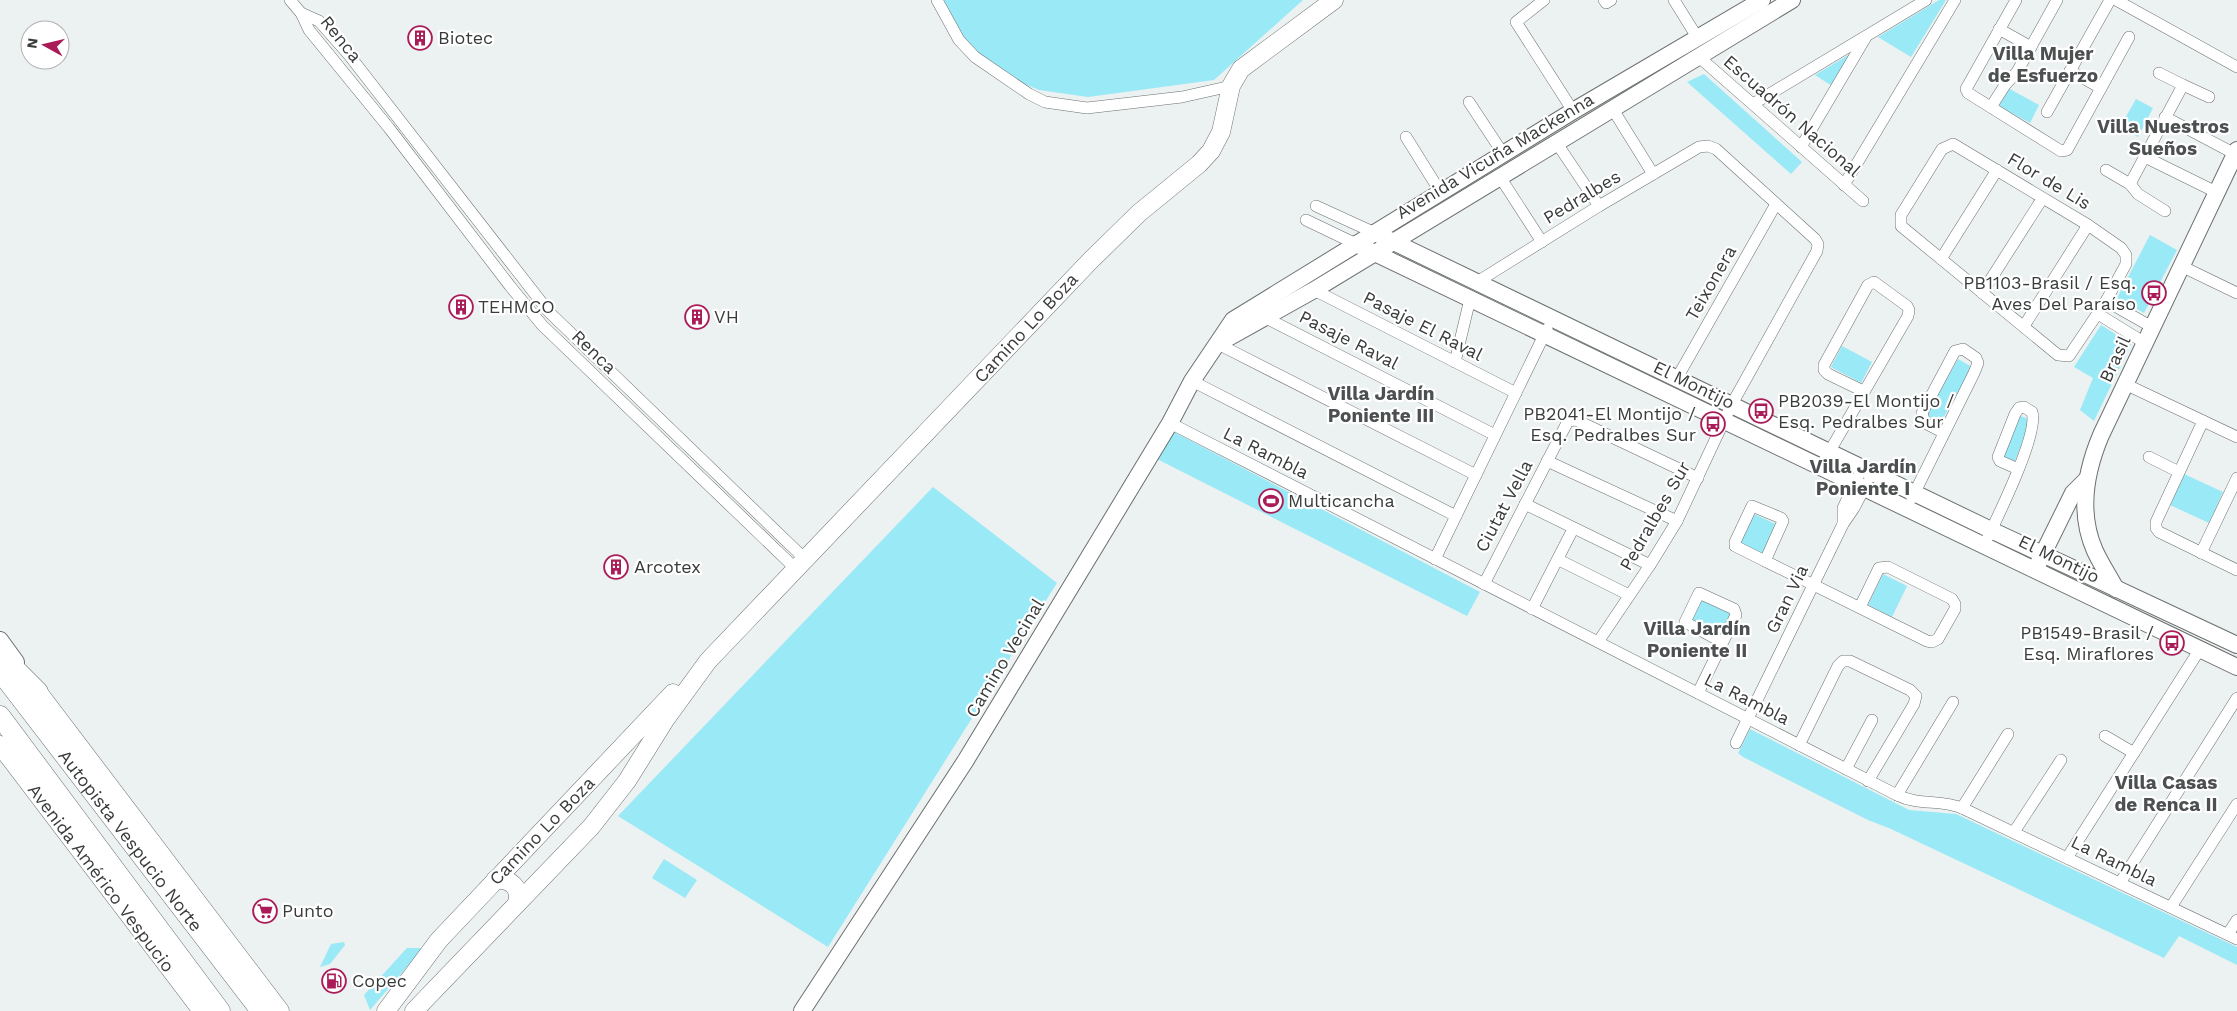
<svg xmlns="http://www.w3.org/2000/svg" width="2237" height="1011" font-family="'Work Sans',sans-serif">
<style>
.green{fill:#9ae9f6}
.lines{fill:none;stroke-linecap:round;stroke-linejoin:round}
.street-casing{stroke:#6c7071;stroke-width:12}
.secondary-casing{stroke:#6c7071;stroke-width:18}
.primary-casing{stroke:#6c7071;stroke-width:19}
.highway-casing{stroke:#6c7071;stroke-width:21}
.street{stroke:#fff;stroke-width:11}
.secondary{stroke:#fff;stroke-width:16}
.primary{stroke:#fff;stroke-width:18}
.highway{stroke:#fff;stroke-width:20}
.labels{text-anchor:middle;stroke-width:4.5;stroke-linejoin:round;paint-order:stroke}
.poi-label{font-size:18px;fill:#3a3c3c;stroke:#fff;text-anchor:start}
.street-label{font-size:18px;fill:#3a3c3c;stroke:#fff}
.neighbourhood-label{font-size:19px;font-weight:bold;fill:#4d5051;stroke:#fff}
</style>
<rect width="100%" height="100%" fill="#ecf1f2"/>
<g class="green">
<path d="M940,0H1303L1214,80L1088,97L1039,90L1017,81L972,51Z"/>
<path d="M1939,0H1946L1911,57L1878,37Z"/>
<path d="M1855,51L1832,86L1815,75Z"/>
<path d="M1704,74L1802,162L1791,174L1687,82Z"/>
<path d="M2008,88L2039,105L2030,123L1999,106Z"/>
<path d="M2136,99L2153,108L2138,137L2120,127Z"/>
<path d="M2150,235L2177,250L2144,313L2117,298Z"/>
<path d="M2101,325L2131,344L2094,421L2080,410L2093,378L2074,367Z"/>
<path d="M1842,346L1872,362L1861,383L1831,367Z"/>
<path d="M1958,359L1972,367L1939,426L1925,417Z"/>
<path d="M2018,415L2031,420L2014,463L2002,458Z"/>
<path d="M1172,431L1480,592L1467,616L1157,459Z"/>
<path d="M2184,474L2223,492L2209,523L2170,505Z"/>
<path d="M933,487L1057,583L828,947L618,816Z"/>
<path d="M1754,514L1778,525L1763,556L1739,544Z"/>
<path d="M1883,574L1907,586L1892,617L1868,605Z"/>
<path d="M1701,598L1732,613L1720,637L1689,622Z"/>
<path d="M1750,729L1909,810L1956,814L2237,947V965L2179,936L2164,958L1891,829L1868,820L1743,757L1738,753Z"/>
<path d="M664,859L697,880L685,898L652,878Z"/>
<path d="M344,942L345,945L330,964L320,967L331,944Z"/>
<path d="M407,948H423L370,1010L364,995Z"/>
</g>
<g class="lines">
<g class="street-casing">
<g id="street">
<path d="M290,0L301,13L309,30L389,128L510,286L542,325L796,569"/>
<path d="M937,0L959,40L975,57L1029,94L1045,102L1087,108L1182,97L1231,86"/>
<path d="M1544,0L1516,22L1573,111"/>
<path d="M1604,0L1606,3L1611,0"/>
<path d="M1674,0L1697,37"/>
<path d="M2016,0L1966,89L1968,93L2061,151L2067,150L2129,37"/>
<path d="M2116,0L2237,67"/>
<path d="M301,13L319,21L349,55L549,312L806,560"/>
<path d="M1999,29L2031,47"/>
<path d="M1699,57L1863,201"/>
<path d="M2070,71L2101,88"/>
<path d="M2159,73L2183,85"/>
<path d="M1469,102L1504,155"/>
<path d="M1753,104L1926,0"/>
<path d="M1991,107L2005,85L2017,72L2057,0"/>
<path d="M1612,108L1653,174"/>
<path d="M2047,112L2110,0"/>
<path d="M2165,117L2235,154"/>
<path d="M1406,137L1441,193"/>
<path d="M1556,142L1599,206"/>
<path d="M1953,144L2088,225L2121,248L2126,255V264L2106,301L2069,356L2058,355L1901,226V215L1942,149Z"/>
<path d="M1801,147L1866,37"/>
<path d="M2145,157L2216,192"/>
<path d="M2106,170L2130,184L2183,85L2209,97"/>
<path d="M1500,177L1542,242"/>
<path d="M2130,184L2138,194L2165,211"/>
<path d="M1844,185L1955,0"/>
<path d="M1316,206L1375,233"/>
<path d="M1306,220L1356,244"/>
<path d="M1941,259L1997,170"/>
<path d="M2181,266L2237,293"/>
<path d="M1477,282L1599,206L1699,147L1708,146L1716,149L1815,239L1818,244L1817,251L1732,404L1677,521L1650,565L1598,642"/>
<path d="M1314,290L1516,393"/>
<path d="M1982,293L2042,199"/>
<path d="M2106,301L2152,327"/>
<path d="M2098,314L2145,343"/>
<path d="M1266,318L1495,435"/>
<path d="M2024,326L2088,225"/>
<path d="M1218,344L1476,475"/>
<path d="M1455,362L1470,299"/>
<path d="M1677,378L1776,204"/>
<path d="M1192,381L1456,516"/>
<path d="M2125,384L2237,437"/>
<path d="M2203,421L2156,522V528L2159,532L2237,570"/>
<path d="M1170,423L1897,795C1920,806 1940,799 1962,808L2237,939"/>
<path d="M2149,457L2179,472"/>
<path d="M1547,461L1677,521"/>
<path d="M1820,468L1908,316L1909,310L1907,306L1874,282L1868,285L1824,365V370L1828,374L1863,391"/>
<path d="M1912,498L1974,373L1978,363L1976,358L1963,349L1955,351L1922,413L1925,423L1944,433"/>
<path d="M1525,504L1650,565"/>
<path d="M1752,506L1781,518L1783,521L1765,561L1735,546V542Z"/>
<path d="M1843,524V508L1862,468"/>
<path d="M1988,537C1999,514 2039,433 2032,412L2024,407L2019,408L2015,414L1998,457L2000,461L2018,469"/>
<path d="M2201,553L2237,478"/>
<path d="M1435,559L1547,329"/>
<path d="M1559,560L1629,595"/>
<path d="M1765,561L1927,641L1932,642L1938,639L1955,609V604L1952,599L1888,567L1879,568L1860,607"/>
<path d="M1484,584L1568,421L1576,420L1698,478"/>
<path d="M1532,609L1573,529"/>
<path d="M1698,693L1736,615L1734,609L1699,593L1685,622L1722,642"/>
<path d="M2105,736L2134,753"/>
<path d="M1736,743L1843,524L1854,508L1867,483"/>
<path d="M1799,745L1838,666L1843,661H1850L1910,690L1916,696L1914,704L1868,781"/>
<path d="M1846,769L1872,720"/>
<path d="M1897,795L1953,702"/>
<path d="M1962,808L2008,734"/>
<path d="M2014,832L2061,760"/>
<path d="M2067,858L2200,649"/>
<path d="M2120,883L2237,698"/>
<path d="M2171,907L2237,804"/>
<path d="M2228,934L2237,920"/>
</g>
</g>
<g class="secondary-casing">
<g id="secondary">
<path d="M1375,233L1991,530L2237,645"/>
<path d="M1356,244L2237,667"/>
<path d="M1219,343L1314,290L1792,0"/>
<path d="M2038,564L2073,493L2087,479"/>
<path d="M2116,589C2109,576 2101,564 2095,551C2078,513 2085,473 2101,435L2237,150"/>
<path d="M0,640L16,662"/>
<path d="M802,1011L966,760L1170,423L1192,381L1233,320L1573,111L1762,0"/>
</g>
</g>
<g class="primary-casing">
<g id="primary">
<path d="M38,692L280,1011"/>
<path d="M0,745L202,1011"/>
<path d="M495,880C511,878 521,888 517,903"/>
<path d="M386,1011L439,940L673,693"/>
<path d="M414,1011L591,827L627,781L665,720L708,661L1090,261L1139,213L1199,164L1211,151L1221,132L1231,86L1241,69L1334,0"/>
</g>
</g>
<g class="highway-casing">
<g id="highway">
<path d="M0,654L38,692"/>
<path id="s1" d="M0,671L261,1011"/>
<path d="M0,716L220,1011"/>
</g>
</g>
<use href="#street" class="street"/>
<use href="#secondary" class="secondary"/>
<use href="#primary" class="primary"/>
<use href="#highway" class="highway"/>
</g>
<defs>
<g id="building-ring" transform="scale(1.25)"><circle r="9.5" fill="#fff" stroke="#aa1c58" stroke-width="1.5"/><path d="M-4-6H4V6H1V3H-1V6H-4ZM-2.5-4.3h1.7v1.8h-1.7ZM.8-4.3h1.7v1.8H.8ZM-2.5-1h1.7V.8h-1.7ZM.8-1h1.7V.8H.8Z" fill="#aa1c58"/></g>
<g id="bus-ring" transform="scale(1.25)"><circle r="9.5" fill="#fff" stroke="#aa1c58" stroke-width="1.5"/><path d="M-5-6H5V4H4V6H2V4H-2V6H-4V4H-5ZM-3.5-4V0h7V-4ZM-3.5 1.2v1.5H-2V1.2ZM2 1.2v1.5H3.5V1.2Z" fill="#aa1c58"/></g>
<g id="stadium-ring" transform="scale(1.25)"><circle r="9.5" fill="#fff" stroke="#aa1c58" stroke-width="1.5"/><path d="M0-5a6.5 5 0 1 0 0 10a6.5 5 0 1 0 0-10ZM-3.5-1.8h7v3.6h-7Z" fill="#aa1c58"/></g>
<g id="supermarket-ring" transform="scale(1.25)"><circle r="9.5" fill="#fff" stroke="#aa1c58" stroke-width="1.5"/><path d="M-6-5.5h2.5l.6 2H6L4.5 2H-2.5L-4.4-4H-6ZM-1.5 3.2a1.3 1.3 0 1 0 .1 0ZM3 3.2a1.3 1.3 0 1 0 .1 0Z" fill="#aa1c58"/></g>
<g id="fuel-ring" transform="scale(1.25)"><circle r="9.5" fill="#fff" stroke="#aa1c58" stroke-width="1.5"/><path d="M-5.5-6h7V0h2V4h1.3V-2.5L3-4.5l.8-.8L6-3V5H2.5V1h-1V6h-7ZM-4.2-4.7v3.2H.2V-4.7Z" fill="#aa1c58"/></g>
</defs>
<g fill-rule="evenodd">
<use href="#building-ring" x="420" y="38"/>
<use href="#bus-ring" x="2154" y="293"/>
<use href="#building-ring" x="461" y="307"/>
<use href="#building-ring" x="697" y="317"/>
<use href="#bus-ring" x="1761" y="411"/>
<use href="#bus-ring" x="1713" y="424"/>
<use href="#stadium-ring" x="1271" y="501"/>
<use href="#building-ring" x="616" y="567"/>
<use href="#bus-ring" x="2172" y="643"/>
<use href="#supermarket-ring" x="265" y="911"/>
<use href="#fuel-ring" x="334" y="981"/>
</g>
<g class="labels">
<g class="poi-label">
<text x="438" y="44">Biotec</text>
<text x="2136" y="289" text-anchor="end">PB1103-Brasil / Esq.<tspan x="2136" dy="21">Aves Del Paraíso</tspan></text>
<text x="478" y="313">TEHMCO</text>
<text x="714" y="323">VH</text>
<text x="1778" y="407">PB2039-El Montijo /<tspan x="1778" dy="21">Esq. Pedralbes Sur</tspan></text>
<text x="1696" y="420" text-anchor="end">PB2041-El Montijo /<tspan x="1696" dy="21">Esq. Pedralbes Sur</tspan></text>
<text x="1288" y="507">Multicancha</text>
<text x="634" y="573">Arcotex</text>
<text x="2154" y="639" text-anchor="end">PB1549-Brasil /<tspan x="2154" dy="21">Esq. Miraflores</tspan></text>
<text x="282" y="917">Punto</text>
<text x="352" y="987">Copec</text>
</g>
<g class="street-label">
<text transform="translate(341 39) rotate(51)" y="6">Renca</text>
<text transform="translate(1792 116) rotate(41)" y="6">Escuadrón Nacional</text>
<text transform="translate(1495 156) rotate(-31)" y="6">Avenida Vicuña Mackenna</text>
<text transform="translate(2049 181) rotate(31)" y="6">Flor de Lis</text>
<text transform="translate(1582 197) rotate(-31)" y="6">Pedralbes</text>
<text transform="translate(1711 283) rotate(-60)" y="6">Teixonera</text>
<text transform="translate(1423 326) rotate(27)" y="6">Pasaje El Raval</text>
<text transform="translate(1026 328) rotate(-47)" y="6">Camino Lo Boza</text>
<text transform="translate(1349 340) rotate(27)" y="6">Pasaje Raval</text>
<text transform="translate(594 352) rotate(44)" y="6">Renca</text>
<text transform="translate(2115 359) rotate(-65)" y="6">Brasil</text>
<text transform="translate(1694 385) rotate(26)" y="6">El Montijo</text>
<text transform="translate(1266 453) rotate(27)" y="6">La Rambla</text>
<text transform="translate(1504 506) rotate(-62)" y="6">Ciutat Vella</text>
<text transform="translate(1655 516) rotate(-60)" y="6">Pedralbes Sur</text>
<text transform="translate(2059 559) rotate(26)" y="6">El Montijo</text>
<text transform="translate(1787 599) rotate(-64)" y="6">Gran Via</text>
<text transform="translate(1005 658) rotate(-59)" y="6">Camino Vecinal</text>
<text transform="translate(1747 699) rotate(27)" y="6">La Rambla</text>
<text transform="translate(542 831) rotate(-46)" y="6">Camino Lo Boza</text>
<text dy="6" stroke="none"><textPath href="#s1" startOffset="214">Autopista Vespucio Norte</textPath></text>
<text transform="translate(2114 861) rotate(26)" y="6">La Rambla</text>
<text transform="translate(101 878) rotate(53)" y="6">Avenida Américo Vespucio</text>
</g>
<g class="neighbourhood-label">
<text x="2043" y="60">Villa Mujer<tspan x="2043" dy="22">de Esfuerzo</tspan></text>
<text x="2163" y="133">Villa Nuestros<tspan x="2163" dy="22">Sueños</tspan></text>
<text x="1381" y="400">Villa Jardín<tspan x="1381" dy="22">Poniente III</tspan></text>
<text x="1863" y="473">Villa Jardín<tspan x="1863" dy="22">Poniente I</tspan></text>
<text x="1697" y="635">Villa Jardín<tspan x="1697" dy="22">Poniente II</tspan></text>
<text x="2166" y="789">Villa Casas<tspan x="2166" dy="22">de Renca II</tspan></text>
</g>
</g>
<g transform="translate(45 45) rotate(278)"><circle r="24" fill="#ffffff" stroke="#b0b1b1"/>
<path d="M0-4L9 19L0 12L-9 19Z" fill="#aa1c58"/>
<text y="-8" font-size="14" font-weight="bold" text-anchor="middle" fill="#3a3c3c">N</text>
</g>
</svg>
